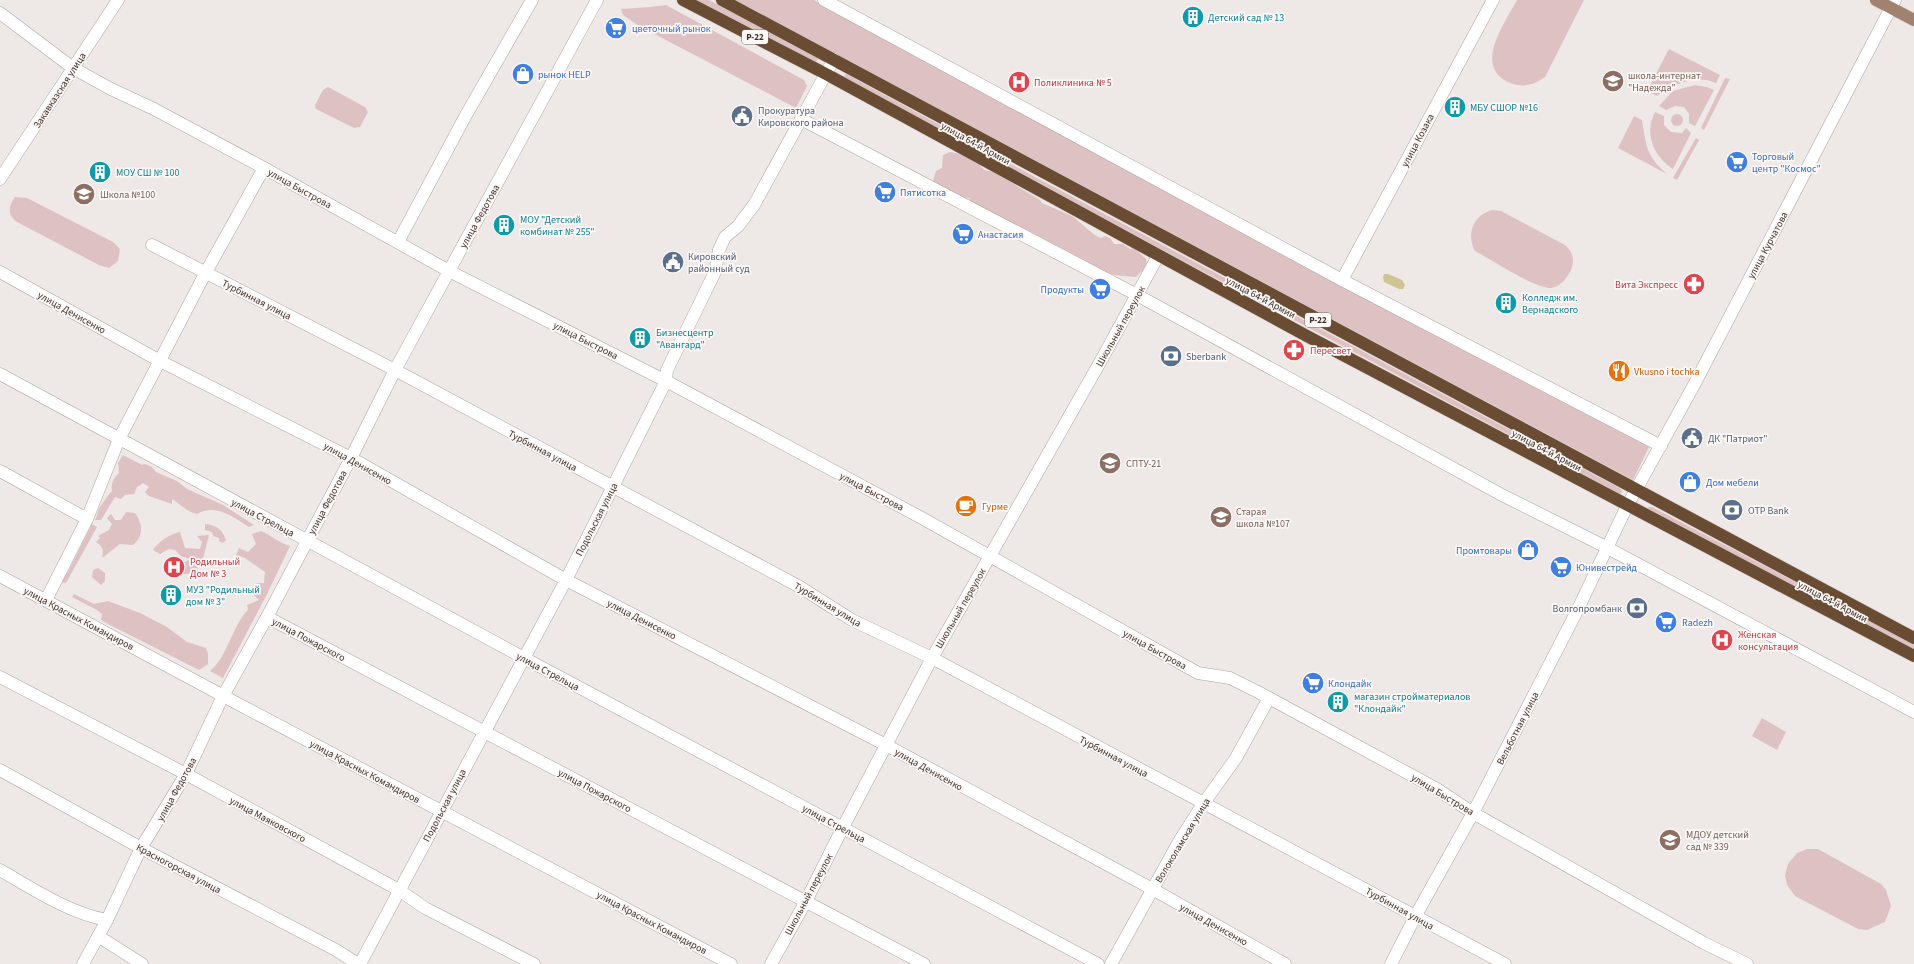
<svg xmlns="http://www.w3.org/2000/svg" width="1914" height="964" font-family="'Source Sans 3',sans-serif">
<style>
.green{fill:#dec1c3}
.water{fill:#cfc493}
.lines{fill:none;stroke-linecap:round;stroke-linejoin:round}
.minor-casing{stroke:#afa6a2;stroke-width:13}
.major-casing{stroke:#cac5c2;stroke-width:13}
.highway-casing{stroke:#cac5c2;stroke-width:13}
.minor{stroke:#fff;stroke-width:12}
.major{stroke:#a1826e;stroke-width:12}
.highway{stroke:#6a4c33;stroke-width:12}
.labels{text-anchor:middle;stroke-width:3.5;stroke-linejoin:round;paint-order:stroke}
.shield{fill:#fbf8f7;stroke:#786c65;stroke-width:1}
.shield-label{font-size:9px;font-weight:bold;fill:#403026}
.culture-label{font-size:10px;fill:#0d838f;stroke:#fbf8f7;text-anchor:start}
.shop-label{font-size:10px;fill:#366cbe;stroke:#fbf8f7;text-anchor:start}
.education-label{font-size:10px;fill:#785e54;stroke:#fbf8f7;text-anchor:start}
.health-label{font-size:10px;fill:#be3a42;stroke:#fbf8f7;text-anchor:start}
.street-label{font-size:10px;fill:#403026;stroke:#fbf8f7}
.service-label{font-size:10px;fill:#4e5e75;stroke:#fbf8f7;text-anchor:start}
.food-label{font-size:10px;fill:#c56008;stroke:#fbf8f7;text-anchor:start}
</style>
<rect width="100%" height="100%" fill="#eee8e7"/>
<g class="green">
<path d="M696,0H709L816,56L818,59L816,62L812,61Z"/>
<path d="M735,0H814L1327,278L1649,447L1633,480Z"/>
<path d="M1517,0H1584L1545,77C1534,85 1523,88 1510,83C1472,67 1505,23 1517,0Z"/>
<path d="M666,5L804,80L807,86L796,108L639,26L623,15L621,9L651,7Z"/>
<path d="M1669,49L1720,75L1716,83C1695,74 1675,84 1657,96L1647,91Z"/>
<path d="M846,74L975,144L976,147L974,149L843,77Z"/>
<path d="M1725,78L1730,79L1704,130L1701,128Z"/>
<path d="M1695,85L1707,87L1714,90L1695,126L1689,123V114L1684,107L1675,106L1666,110L1659,106L1673,91Z"/>
<path d="M328,87L365,107L368,112L360,127L354,128L316,109L315,105L323,90Z"/>
<path d="M1655,112L1664,116V125L1671,132L1682,133L1686,128L1691,133L1673,169C1653,156 1644,133 1655,112Z"/>
<circle cx="1677" cy="120" r="6"/>
<path d="M1634,116L1642,120C1646,145 1646,156 1667,174L1618,148Z"/>
<path d="M1696,138L1699,140L1677,180L1673,178Z"/>
<path d="M950,152L965,155L978,163L984,170L994,172L1040,200L1042,203L1072,216L1096,236L1101,238L1105,236L1110,238L1114,244H1123L1130,249L1134,248L1146,259L1147,265L1144,269L1136,277C1119,276 1102,275 1090,263L1003,218L992,216L971,201L969,198C958,197 939,190 933,181L936,171L942,168L943,155Z"/>
<path d="M1008,164H1011L1621,489L1622,492L1620,494L1009,168Z"/>
<path d="M15,197L27,198L113,242L120,249L118,261L109,268L99,265L17,222C7,214 8,207 15,197Z"/>
<path d="M1492,210L1501,211L1565,245C1573,252 1575,260 1571,270C1567,278 1560,287 1551,288C1534,288 1492,260 1475,251C1466,235 1473,215 1492,210Z"/>
<path d="M123,455L142,465L145,464L152,467L156,472L177,481L187,489L223,505L254,525L249,527C234,517 215,503 197,514C185,511 182,505 172,499V504L149,496L145,492L149,487L143,483L137,487L134,494L125,495L121,499L115,497L101,520H95C98,516 97,511 100,507C104,502 107,496 112,491C111,483 113,479 119,473L118,463Z"/>
<path d="M1648,507H1652L1914,644V651L1647,510Z"/>
<path d="M126,512L135,513C143,524 144,536 133,545L120,544L102,558C104,549 103,547 96,542L100,538L98,536L109,530L112,524L107,518L111,514L115,520H121Z"/>
<path d="M92,524L97,527L66,583L60,582L68,572Z"/>
<path d="M205,524C216,525 222,529 226,540L223,543L219,541V538L213,536L212,532L205,530Z"/>
<path d="M261,531C271,535 279,543 290,546L266,596L223,678L210,671C227,658 233,624 248,610L247,605L259,600L253,594L252,588L257,583H264L265,572L245,558L236,555L239,548L248,552L256,544L252,534Z"/>
<path d="M180,532L185,548L200,549L202,542L197,536L209,535L203,559L194,573L184,574L176,571L180,561L185,562L190,559L181,556L175,550L169,549L160,554L153,550C159,541 170,534 180,532Z"/>
<path d="M98,568L105,573V581L101,585L92,577L93,570Z"/>
<path d="M74,594L94,604L108,601L140,613L167,627L187,642L206,648L208,654V664L199,670L108,624L101,620L102,614L97,610L72,597Z"/>
<path d="M1762,718L1786,732L1777,750L1752,736Z"/>
<path d="M1807,849H1818L1881,884L1886,890L1891,906L1885,922L1867,930L1858,929L1795,896L1787,885L1785,875L1788,864L1797,853Z"/>
</g>
<path class="water" d="M1384,274H1388L1402,280L1405,285L1403,289H1399L1384,282L1383,277Z"/>
<g class="lines">
<g class="minor-casing">
<g id="minor">
<path d="M824,0L1342,280L1661,446"/>
<path d="M0,13L73,68L111,89L154,109L264,168L449,271L666,381L920,517L1198,673L1230,678L1258,692L1437,789L1473,813L1704,943L1747,964"/>
<path d="M801,119L1137,295L1502,495L1602,545L1914,712"/>
<path d="M0,179L118,0"/>
<path d="M398,242L466,115L532,0"/>
<path d="M152,245L395,370L800,587L852,620L932,658L1505,964"/>
<path d="M0,272L160,361L351,458L566,580L886,745L1156,891L1285,964"/>
<path d="M1342,280L1493,0"/>
<path d="M0,374L524,658L1098,964"/>
<path d="M0,471L87,519"/>
<path d="M0,576L242,706L731,964"/>
<path d="M46,600L87,519L119,439L206,272L264,168"/>
<path d="M267,617L924,964"/>
<path d="M0,677L186,774L399,890L425,908L534,964"/>
<path d="M0,770L141,848L336,950L358,964"/>
<path d="M0,870C33,889 69,913 107,920"/>
<path d="M98,936L142,964"/>
<path d="M83,964L107,920L141,848L186,774L223,696L267,617L351,458L395,370L597,0"/>
<path d="M360,964L566,580L666,381L667,370L715,272L719,250L725,237L738,226L754,205L834,59"/>
<path d="M771,964L806,901L843,827L932,658L1103,357L1158,256"/>
<path d="M1111,964L1180,840L1203,804L1236,758L1269,698"/>
<path d="M1391,964L1416,915L1473,813L1578,609L1627,506L1694,385L1895,0"/>
</g>
</g>
<g class="major-casing">
<path id="major" d="M1876,0L1914,20"/>
</g>
<g class="highway-casing">
<g id="highway">
<path d="M683,0L826,74L1305,335L1914,656"/>
<path d="M722,0L1914,638"/>
</g>
</g>
<use href="#minor" class="minor"/>
<use href="#major" class="major"/>
<use href="#highway" class="highway"/>
</g>
<defs>
<g id="building-disc" transform="scale(1.15)"><circle r="9.5" fill="#0f9aa8" stroke="#fbf8f7"/><path d="M-4-6H4V6H1V3H-1V6H-4ZM-2.5-4.3h1.7v1.8h-1.7ZM.8-4.3h1.7v1.8H.8ZM-2.5-1h1.7V.8h-1.7ZM.8-1h1.7V.8H.8Z" fill="#fff"/></g>
<g id="supermarket-disc" transform="scale(1.15)"><circle r="9.5" fill="#3f7fe0" stroke="#fbf8f7"/><path d="M-6-5.5h2.5l.6 2H6L4.5 2H-2.5L-4.4-4H-6ZM-1.5 3.2a1.3 1.3 0 1 0 .1 0ZM3 3.2a1.3 1.3 0 1 0 .1 0Z" fill="#fff"/></g>
<g id="shop-disc" transform="scale(1.15)"><circle r="9.5" fill="#3f7fe0" stroke="#fbf8f7"/><path d="M-5-2.5h2.3a2.7 3.5 0 0 1 5.4 0H5L5.5 6h-11ZM-1.5-2.5h3a1.5 2.3 0 0 0-3 0Z" fill="#fff"/></g>
<g id="school-disc" transform="scale(1.15)"><circle r="9.5" fill="#8d6e63" stroke="#fbf8f7"/><path d="M0-5L7-2L0 1L-7-2ZM-4 1L0 2.5L4 1V4Q0 6-4 4Z" fill="#fff"/></g>
<g id="hospital-disc" transform="scale(1.15)"><circle r="9.5" fill="#e0444e" stroke="#fbf8f7"/><path d="M-5-5h3v3.5h4V-5h3V5h-3V1.5h-4V5h-3Z" fill="#fff"/></g>
<g id="civic-disc" transform="scale(1.15)"><circle r="9.5" fill="#5c6f8a" stroke="#fbf8f7"/><path d="M-.6-6.5H3V-4.5H.6V-3L4-1V1h2V6H-6V1h2V-1L-.6-3ZM-1.2 2.5V6h2.4V2.5Z" fill="#fff"/></g>
<g id="pharmacy-disc" transform="scale(1.15)"><circle r="9.5" fill="#e0444e" stroke="#fbf8f7"/><path d="M-2-6h4v4h4v4h-4v4h-4v-4h-4v-4h4Z" fill="#fff"/></g>
<g id="bank-disc" transform="scale(1.15)"><circle r="9.5" fill="#5c6f8a" stroke="#fbf8f7"/><path d="M-6-4H6V4H-6ZM0-2.3a2.3 2.3 0 1 0 0 4.6a2.3 2.3 0 1 0 0-4.6Z" fill="#fff"/></g>
<g id="restaurant-disc" transform="scale(1.15)"><circle r="9.5" fill="#e8710a" stroke="#fbf8f7"/><path d="M-5-6h1v4h1v-4h1v4h1v-4h1v5L-1.5 .5V6h-2V.5L-5-1ZM5-6V6H3V1.5H1.5Q1.5-4 5-6Z" fill="#fff"/></g>
<g id="university-disc" transform="scale(1.15)"><circle r="9.5" fill="#8d6e63" stroke="#fbf8f7"/><path d="M0-5L7-2L0 1L-7-2ZM-4 1L0 2.5L4 1V4Q0 6-4 4Z" fill="#fff"/></g>
<g id="cafe-disc" transform="scale(1.15)"><circle r="9.5" fill="#e8710a" stroke="#fbf8f7"/><path d="M-5.5-4.5H6V0H3Q3 3.5 0 3.5H-2.5Q-5.5 3.5-5.5 0ZM3-3.2v2h1.7v-2ZM-6 4.5H4V6H-6Z" fill="#fff"/></g>
</defs>
<g fill-rule="evenodd">
<use href="#building-disc" x="1193" y="17"/>
<use href="#supermarket-disc" x="616" y="28"/>
<use href="#shop-disc" x="523" y="74"/>
<use href="#school-disc" x="1613" y="81"/>
<use href="#hospital-disc" x="1019" y="82"/>
<use href="#building-disc" x="1455" y="107"/>
<use href="#civic-disc" x="742" y="116"/>
<use href="#supermarket-disc" x="1737" y="162"/>
<use href="#building-disc" x="100" y="172"/>
<use href="#supermarket-disc" x="885" y="192"/>
<use href="#school-disc" x="84" y="194"/>
<use href="#building-disc" x="504" y="225"/>
<use href="#supermarket-disc" x="963" y="234"/>
<use href="#civic-disc" x="673" y="262"/>
<use href="#pharmacy-disc" x="1694" y="284"/>
<use href="#supermarket-disc" x="1100" y="289"/>
<use href="#building-disc" x="1506" y="303"/>
<use href="#building-disc" x="640" y="338"/>
<use href="#pharmacy-disc" x="1294" y="350"/>
<use href="#bank-disc" x="1171" y="356"/>
<use href="#restaurant-disc" x="1619" y="371"/>
<use href="#civic-disc" x="1692" y="438"/>
<use href="#university-disc" x="1110" y="463"/>
<use href="#shop-disc" x="1690" y="482"/>
<use href="#cafe-disc" x="966" y="506"/>
<use href="#bank-disc" x="1732" y="510"/>
<use href="#school-disc" x="1221" y="517"/>
<use href="#shop-disc" x="1528" y="550"/>
<use href="#hospital-disc" x="174" y="567"/>
<use href="#supermarket-disc" x="1561" y="567"/>
<use href="#building-disc" x="171" y="595"/>
<use href="#bank-disc" x="1637" y="608"/>
<use href="#supermarket-disc" x="1666" y="622"/>
<use href="#hospital-disc" x="1722" y="640"/>
<use href="#supermarket-disc" x="1313" y="683"/>
<use href="#building-disc" x="1338" y="702"/>
<use href="#school-disc" x="1670" y="840"/>
</g>
<g class="labels">
<g class="shield">
<rect x="742" y="30" width="26" height="14" rx="3"/>
<rect x="1305" y="313" width="26" height="14" rx="3"/>
</g>
<g class="shield-label">
<text x="755" y="40">Р-22</text>
<text x="1318" y="323">Р-22</text>
</g>
<g class="culture-label">
<text x="1208" y="21">Детский сад № 13</text>
<text x="1470" y="111">МБУ СШОР №16</text>
<text x="116" y="176">МОУ СШ № 100</text>
<text x="520" y="223">МОУ "Детский<tspan x="520" dy="12">комбинат № 255"</tspan></text>
<text x="1522" y="301">Колледж им.<tspan x="1522" dy="12">Вернадского</tspan></text>
<text x="656" y="336">Бизнесцентр<tspan x="656" dy="12">"Авангард"</tspan></text>
<text x="186" y="593">МУЗ "Родильный<tspan x="186" dy="12">дом № 3"</tspan></text>
<text x="1354" y="700">магазин стройматериалов<tspan x="1354" dy="12">"Клондайк"</tspan></text>
</g>
<g class="shop-label">
<text x="632" y="32">цветочный рынок</text>
<text x="538" y="78">рынок HELP</text>
<text x="1752" y="160">Торговый<tspan x="1752" dy="12">центр "Космос"</tspan></text>
<text x="900" y="196">Пятисотка</text>
<text x="978" y="238">Анастасия</text>
<text x="1084" y="293" text-anchor="end">Продукты</text>
<text x="1706" y="486">Дом мебели</text>
<text x="1512" y="554" text-anchor="end">Промтовары</text>
<text x="1576" y="571">Юнивестрейд</text>
<text x="1682" y="626">Radezh</text>
<text x="1328" y="687">Клондайк</text>
</g>
<g class="education-label">
<text x="1628" y="79">школа-интернат<tspan x="1628" dy="12">"Надежда"</tspan></text>
<text x="100" y="198">Школа №100</text>
<text x="1126" y="467">СПТУ-21</text>
<text x="1236" y="515">Старая<tspan x="1236" dy="12">школа №107</tspan></text>
<text x="1686" y="838">МДОУ детский<tspan x="1686" dy="12">сад № 339</tspan></text>
</g>
<g class="health-label">
<text x="1034" y="86">Поликлиника № 5</text>
<text x="1678" y="288" text-anchor="end">Вита Экспресс</text>
<text x="1310" y="354">Пересвет</text>
<text x="190" y="565">Родильный<tspan x="190" dy="12">Дом № 3</tspan></text>
<text x="1738" y="638">Женская<tspan x="1738" dy="12">консультация</tspan></text>
</g>
<g class="street-label">
<text transform="translate(59 90) rotate(-57)" y="4">Закавказская улица</text>
<text transform="translate(1417 140) rotate(-62)" y="4">улица Козака</text>
<text transform="translate(976 143) rotate(29)" y="4">улица 64-й Армии</text>
<text transform="translate(300 188) rotate(29)" y="4">улица Быстрова</text>
<text transform="translate(479 216) rotate(-61)" y="4">улица Федотова</text>
<text transform="translate(1767 245) rotate(-62)" y="4">улица Курчатова</text>
<text transform="translate(1261 297) rotate(28)" y="4">улица 64-й Армии</text>
<text transform="translate(257 299) rotate(27)" y="4">Турбинная улица</text>
<text transform="translate(72 312) rotate(29)" y="4">улица Денисенко</text>
<text transform="translate(1120 326) rotate(-61)" y="4">Школьный переулок</text>
<text transform="translate(586 340) rotate(27)" y="4">улица Быстрова</text>
<text transform="translate(543 450) rotate(28)" y="4">Турбинная улица</text>
<text transform="translate(1547 450) rotate(28)" y="4">улица 64-й Армии</text>
<text transform="translate(358 463) rotate(29)" y="4">улица Денисенко</text>
<text transform="translate(872 491) rotate(28)" y="4">улица Быстрова</text>
<text transform="translate(327 502) rotate(-62)" y="4">улица Федотова</text>
<text transform="translate(263 517) rotate(28)" y="4">улица Стрельца</text>
<text transform="translate(596 519) rotate(-63)" y="4">Подольская улица</text>
<text transform="translate(1833 601) rotate(28)" y="4">улица 64-й Армии</text>
<text transform="translate(828 604) rotate(31)" y="4">Турбинная улица</text>
<text transform="translate(960 608) rotate(-60)" y="4">Школьный переулок</text>
<text transform="translate(79 618) rotate(28)" y="4">улица Красных Командиров</text>
<text transform="translate(642 619) rotate(27)" y="4">улица Денисенко</text>
<text transform="translate(309 639) rotate(28)" y="4">улица Пожарского</text>
<text transform="translate(1155 649) rotate(29)" y="4">улица Быстрова</text>
<text transform="translate(548 671) rotate(28)" y="4">улица Стрельца</text>
<text transform="translate(1517 728) rotate(-63)" y="4">Вельботная улица</text>
<text transform="translate(1114 756) rotate(28)" y="4">Турбинная улица</text>
<text transform="translate(929 769) rotate(29)" y="4">улица Денисенко</text>
<text transform="translate(365 771) rotate(28)" y="4">улица Красных Командиров</text>
<text transform="translate(176 789) rotate(-61)" y="4">улица Федотова</text>
<text transform="translate(595 790) rotate(28)" y="4">улица Пожарского</text>
<text transform="translate(1443 794) rotate(31)" y="4">улица Быстрова</text>
<text transform="translate(444 805) rotate(-62)" y="4">Подольская улица</text>
<text transform="translate(268 819) rotate(28)" y="4">улица Маяковского</text>
<text transform="translate(834 823) rotate(28)" y="4">улица Стрельца</text>
<text transform="translate(1182 840) rotate(-59)" y="4">Волоколамская улица</text>
<text transform="translate(179 868) rotate(28)" y="4">Красногорская улица</text>
<text transform="translate(808 894) rotate(-62)" y="4">Школьный переулок</text>
<text transform="translate(1400 908) rotate(29)" y="4">Турбинная улица</text>
<text transform="translate(652 922) rotate(28)" y="4">улица Красных Командиров</text>
<text transform="translate(1214 924) rotate(29)" y="4">улица Денисенко</text>
</g>
<g class="service-label">
<text x="758" y="114">Прокуратура<tspan x="758" dy="12">Кировского района</tspan></text>
<text x="688" y="260">Кировский<tspan x="688" dy="12">районный суд</tspan></text>
<text x="1186" y="360">Sberbank</text>
<text x="1708" y="442">ДК "Патриот"</text>
<text x="1748" y="514">OTP Bank</text>
<text x="1622" y="612" text-anchor="end">Волгопромбанк</text>
</g>
<g class="food-label">
<text x="1634" y="375">Vkusno i tochka</text>
<text x="982" y="510">Гурме</text>
</g>
</g>
</svg>
